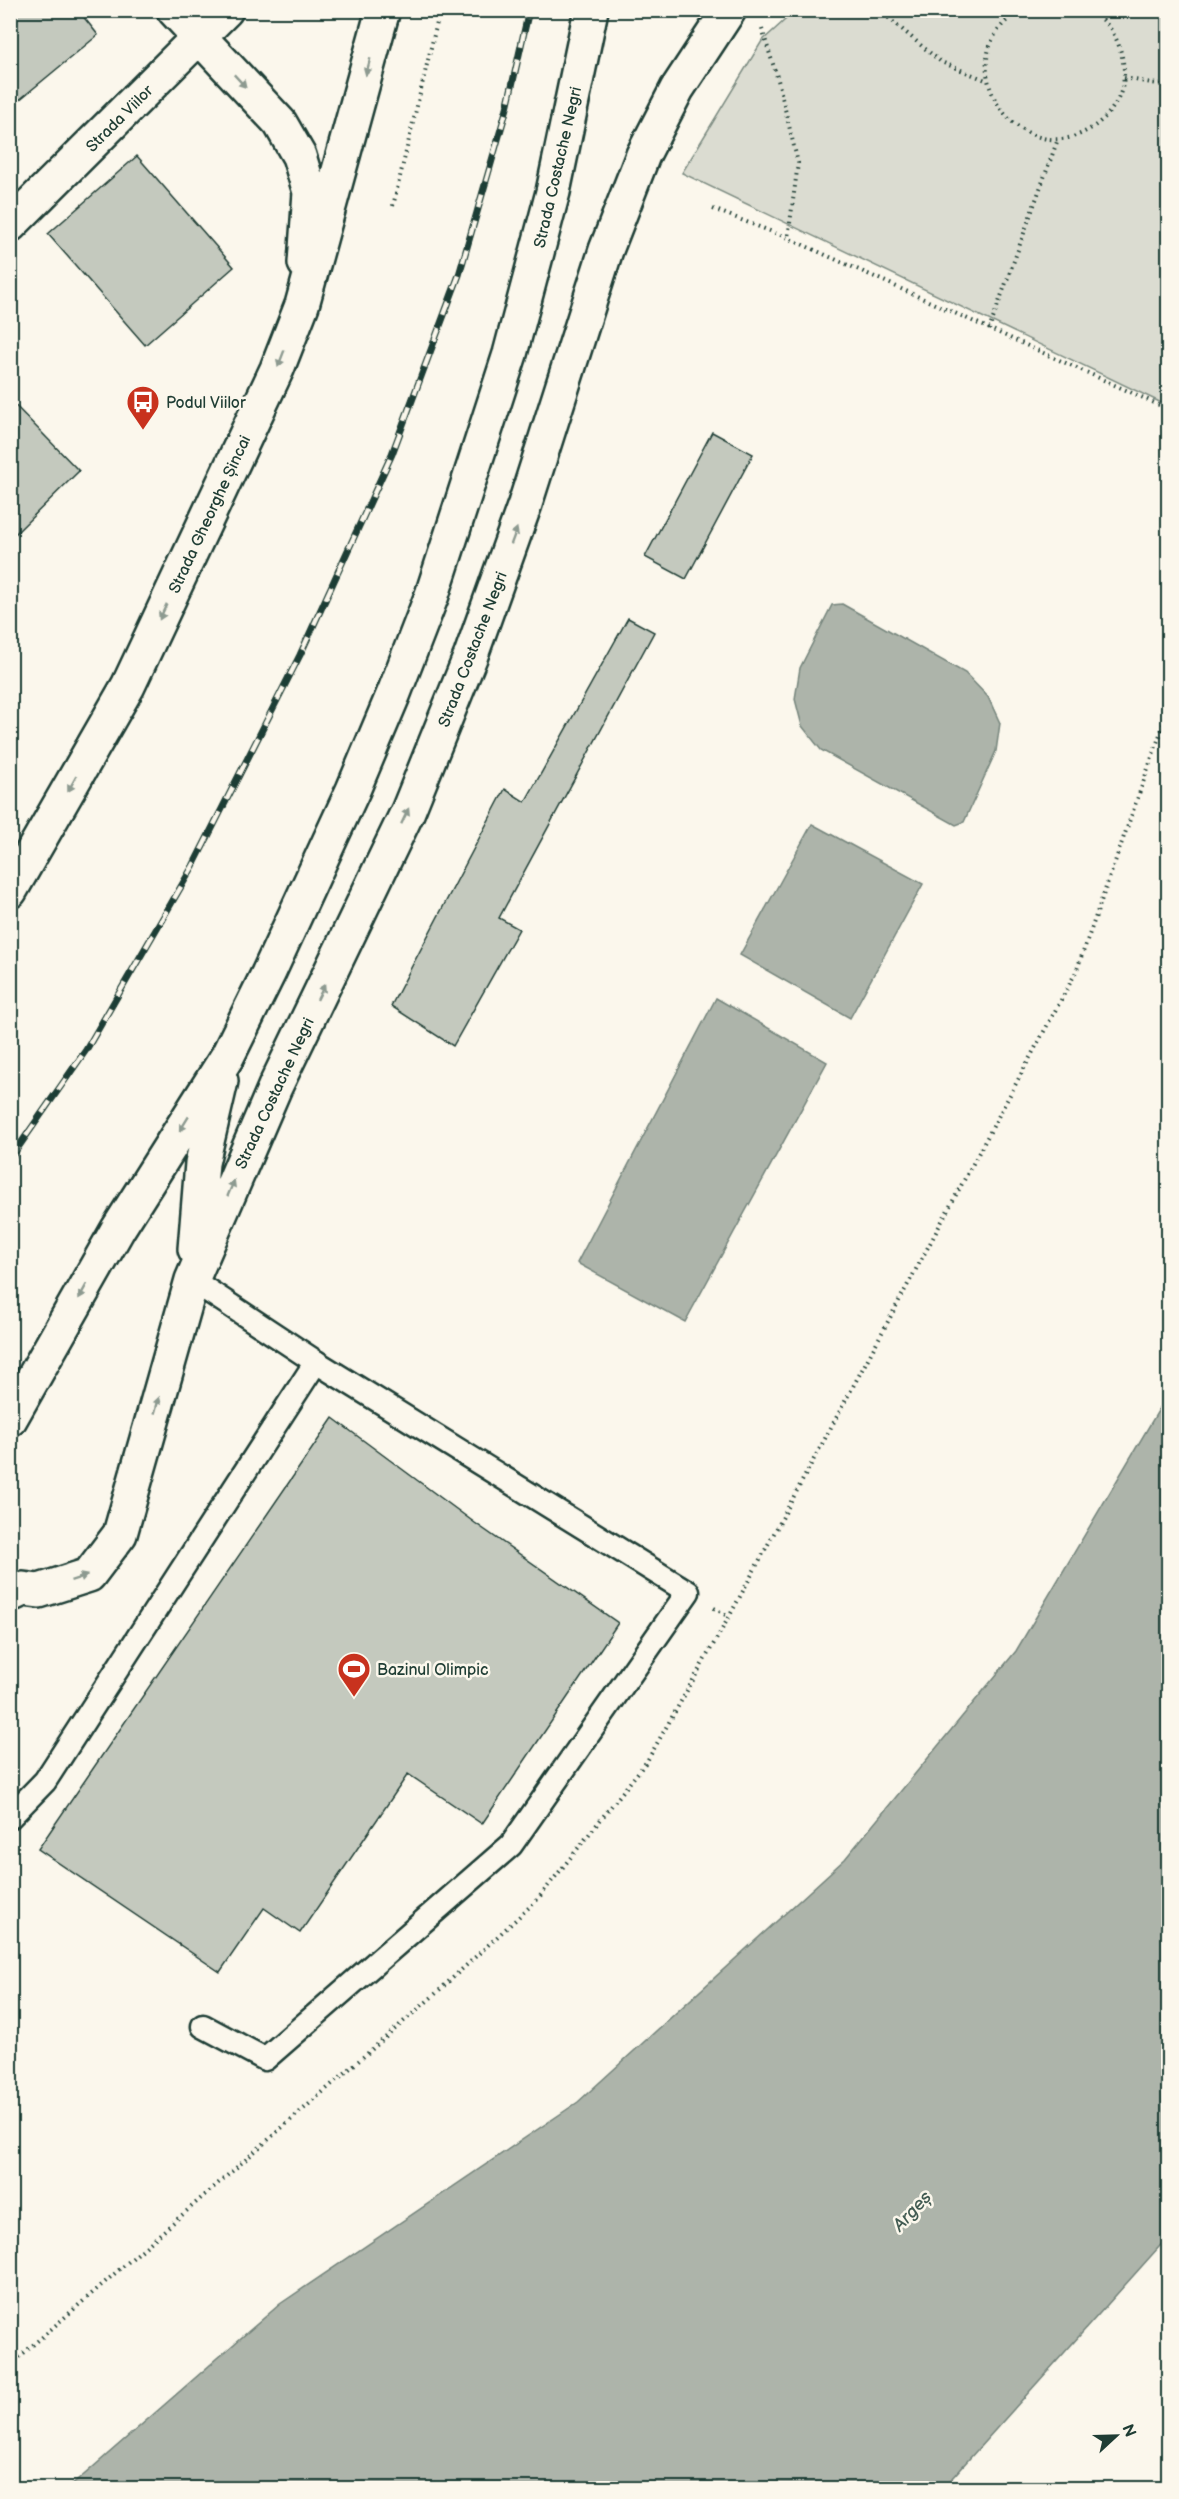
<svg xmlns="http://www.w3.org/2000/svg" width="1179" height="2499" font-family="'Balsamiq Sans',sans-serif">
<style>
.green{fill:#dbdcd1;stroke:#7d8c82;stroke-width:1.5}
.water{fill:#adb4aa;stroke:#74847b;stroke-width:1.5}
.building{fill:#c4c9be;stroke:#1f3d34;stroke-width:1.5}
.lines{fill:none;stroke-linecap:round;stroke-linejoin:round}
.lane-casing{stroke:#1f3d34;stroke-width:27}
.street-casing{stroke:#1f3d34;stroke-width:38}
.secondary-casing{stroke:#1f3d34;stroke-width:38}
.path{stroke:#1f3d34;stroke-width:4;stroke-dasharray:1.5 4.5;stroke-linecap:butt}
.lane{stroke:#fbf7ec;stroke-width:22}
.street{stroke:#fbf7ec;stroke-width:33}
.secondary{stroke:#fbf7ec;stroke-width:33}
.rail-casing{stroke:#1f3d34;stroke-width:7}
.rail{stroke:#fbf7ec;stroke-width:4.5;stroke-dasharray:14;stroke-linecap:butt}
.oneway{fill:#8d9a90}
.labels{text-anchor:middle;stroke-width:5;stroke-linejoin:round;paint-order:stroke}
.street-label{font-size:16px;fill:#1f3d34;stroke:#fbf7ec}
.poi-label{font-size:16px;fill:#1f3d34;stroke:#fbf7ec;text-anchor:start}
.water-label{font-size:18px;font-style:italic;fill:#425b52;stroke:#fbf7ec}
</style>
<rect width="100%" height="100%" fill="#fbf7ec"/>
<filter id="ink" filterUnits="userSpaceOnUse"><feTurbulence type="fractalNoise" baseFrequency=".0167" numOctaves="2"/><feDisplacementMap in="SourceGraphic" scale="12" xChannelSelector="R" yChannelSelector="G"/><feConvolveMatrix kernelMatrix="1 2 1 2 8 2 1 2 1" color-interpolation-filters="sRGB"/></filter>
<g filter="url(#ink)">
<path class="green" d="M796,10L1168,11V406L682,173L762,41Z"/>
<g class="water">
<path d="M842,604L965,673L988,697L1000,723L996,751L964,822L956,825L821,750L802,726L795,699L800,668L832,605Z"/>
<path d="M812,824L923,884L850,1018L740,955Z"/>
<path d="M716,998L827,1062L685,1322L577,1263Z"/>
<path d="M1168,1394V2237L943,2488H69L280,2304L578,2102L845,1859L1016,1651Z"/>
</g>
<g class="building">
<path d="M10,10H78L98,35L18,101L10,92Z"/>
<path d="M137,156L234,267L145,345L48,234Z"/>
<path d="M10,400L79,471L10,539Z"/>
<path d="M712,432L753,454L686,579L645,557Z"/>
<path d="M628,618L654,632L499,918L519,929L453,1046L391,1006L505,789L525,802Z"/>
<path d="M333,1418L475,1523L618,1623L482,1824L408,1774L300,1933L264,1908L220,1972L38,1849Z"/>
</g>
<g class="lines">
<g class="lane-casing">
<g id="lane">
<path d="M192,1280L316,1362L688,1592L511,1845L265,2059L203,2026"/>
<path d="M10,1817L45,1781L316,1362"/>
</g>
</g>
<g class="street-casing">
<g id="street">
<path d="M174,10L280,123L299,156L310,192L305,263"/>
<path d="M10,225L226,10"/>
</g>
</g>
<g class="secondary-casing">
<g id="secondary">
<path d="M10,891L128,686L277,369L302,305L383,10"/>
<path d="M195,1249L202,1163L221,1081"/>
<path d="M10,1419L118,1229L227,1057L268,974L353,790L394,693L432,595L510,354L553,192L591,10"/>
<path d="M10,1595L23,1589L39,1591L89,1575L120,1534L192,1280L275,1087L408,811L471,655L525,504L606,250L643,155L677,89L729,10"/>
</g>
</g>
<g class="path">
<path d="M879,10L941,62L988,81"/>
<path d="M1021,10C936,60 1026,189 1103,119C1116,107 1125,89 1124,70C1122,46 1112,22 1089,10"/>
<path d="M762,29L778,80L798,163L788,238"/>
<path d="M1124,78L1168,86"/>
<path d="M393,206L440,10"/>
<path d="M713,209L788,238L1168,409"/>
<path d="M989,330L1058,139"/>
<path d="M714,1608L729,1617"/>
<path d="M10,2365L433,1996L537,1900L647,1761L729,1617L1076,972L1168,712"/>
</g>
<use href="#lane" class="lane"/>
<use href="#street" class="street"/>
<use href="#secondary" class="secondary"/>
<g class="rail-casing">
<path id="rail" d="M10,1159L86,1050L193,866L300,655L392,454L459,275L507,108L529,10"/>
</g>
<use href="#rail" class="rail"/>
</g>
<defs><path id="oneway-solid" d="M-6-.8H1V-3.2L6.5 0L1 3.2V.8H-6Z" transform="scale(1.5)"/></defs>
<g class="oneway">
<use href="#oneway-solid" transform="translate(368 67) rotate(105)"/>
<use href="#oneway-solid" transform="translate(240 81) rotate(47)"/>
<use href="#oneway-solid" transform="translate(281 359) rotate(111)"/>
<use href="#oneway-solid" transform="translate(514 536) rotate(-70)"/>
<use href="#oneway-solid" transform="translate(163 612) rotate(115)"/>
<use href="#oneway-solid" transform="translate(72 784) rotate(119)"/>
<use href="#oneway-solid" transform="translate(405 816) rotate(-65)"/>
<use href="#oneway-solid" transform="translate(321 992) rotate(-64)"/>
<use href="#oneway-solid" transform="translate(184 1124) rotate(122)"/>
<use href="#oneway-solid" transform="translate(231 1188) rotate(-67)"/>
<use href="#oneway-solid" transform="translate(83 1291) rotate(119)"/>
<use href="#oneway-solid" transform="translate(157 1405) rotate(-74)"/>
<use href="#oneway-solid" transform="translate(79 1578) rotate(-19)"/>
</g>
</g>
<defs>
<g id="bus-pin" transform="scale(1.725)"><path d="M0 17L-7.5 6A9.5 9.5 0 1 1 7.5 6Z" fill="#c8321e" stroke="#fbf7ec"/><path d="M-5-6H5V4H4V6H2V4H-2V6H-4V4H-5ZM-3.5-4V0h7V-4ZM-3.5 1.2v1.5H-2V1.2ZM2 1.2v1.5H3.5V1.2Z" fill="#fff"/></g>
<g id="stadium-pin" transform="scale(1.725)"><path d="M0 17L-7.5 6A9.5 9.5 0 1 1 7.5 6Z" fill="#c8321e" stroke="#fbf7ec"/><path d="M0-5a6.5 5 0 1 0 0 10a6.5 5 0 1 0 0-10ZM-3.5-1.8h7v3.6h-7Z" fill="#fff"/></g>
</defs>
<g fill-rule="evenodd">
<use href="#bus-pin" x="143" y="402"/>
<use href="#stadium-pin" x="354" y="1669"/>
</g>
<g class="labels">
<g class="street-label">
<text transform="translate(119 118) rotate(-45)" y="6">Strada Viilor</text>
<text transform="translate(557 167) rotate(-77)" y="6">Strada Costache Negri</text>
<text transform="translate(209 514) rotate(-65)" y="6">Strada Gheorghe Șincai</text>
<text transform="translate(472 649) rotate(-69)" y="6">Strada Costache Negri</text>
<text transform="translate(274 1093) rotate(-65)" y="6">Strada Costache Negri</text>
</g>
<g class="poi-label">
<text x="166" y="408">Podul Viilor</text>
<text x="377" y="1675">Bazinul Olimpic</text>
</g>
<g class="water-label">
<text transform="translate(912 2211) rotate(-47)" y="6">Argeș</text>
</g>
</g>
<rect width="1179" height="2499" fill="none" stroke="#fbf7ec" stroke-width="36"/>
<rect x="18" y="18" width="1143" height="2463" fill="none" stroke="#1f3d34" stroke-width="2" filter="url(#ink)"/>
<g transform="translate(1116 2436) rotate(68)" stroke="#fbf7ec" stroke-width="4.5" paint-order="stroke">
<path d="M0-4.5L10 22L0 15L-10 22Z" fill="#1f3d34"/>
<text y="-9" font-size="16" font-weight="bold" text-anchor="middle" fill="#1f3d34">N</text>
</g>
</svg>
